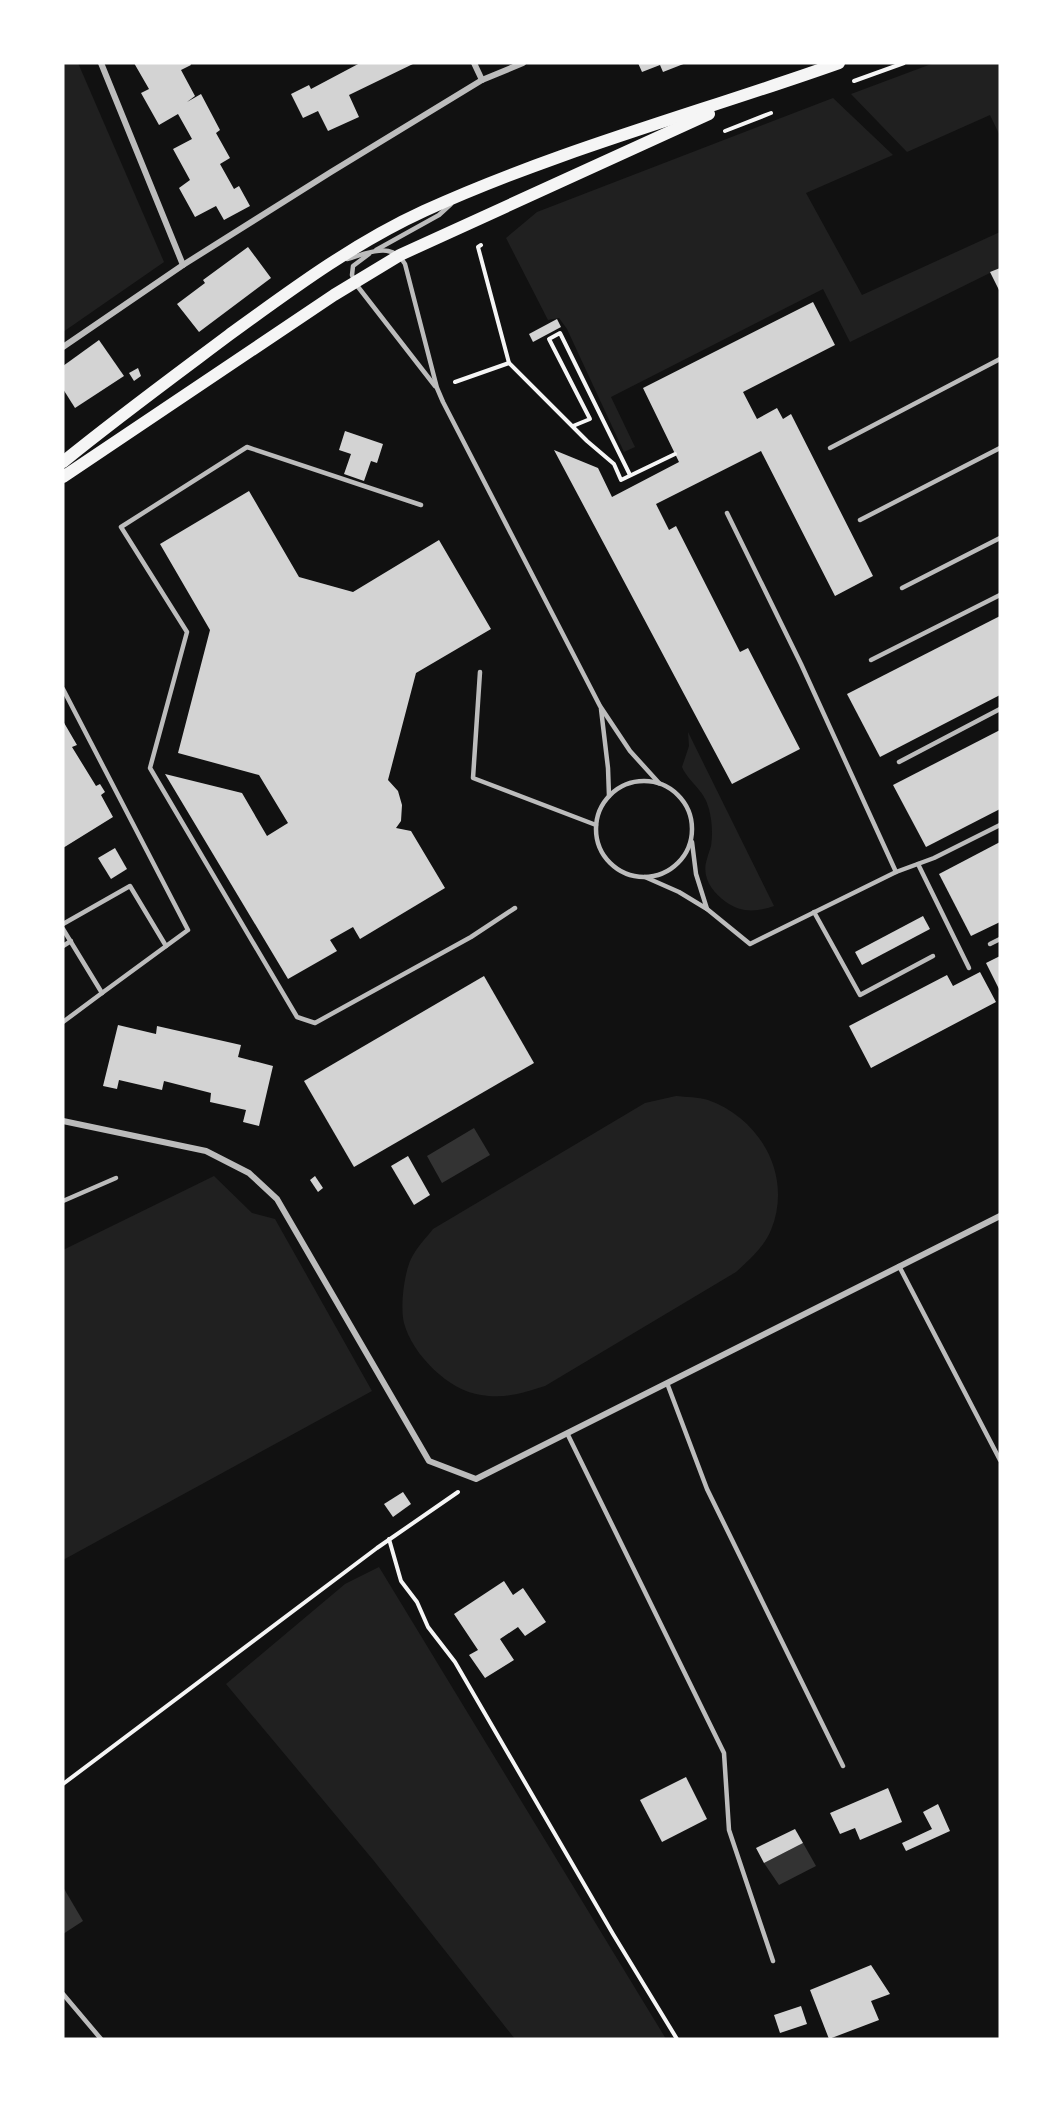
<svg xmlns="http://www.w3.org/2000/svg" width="1063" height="2102" font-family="'Space Grotesk',sans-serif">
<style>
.green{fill:#202020}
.water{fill:#333}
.building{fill:#d3d3d3}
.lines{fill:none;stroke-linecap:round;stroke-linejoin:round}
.path{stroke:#f5f5f5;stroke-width:4}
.service{stroke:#bcbcbc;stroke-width:4.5}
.minor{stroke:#bcbcbc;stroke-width:6}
.secondary{stroke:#f5f5f5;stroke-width:12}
</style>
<rect width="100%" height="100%" fill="#111"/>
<g class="green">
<path d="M63,63H78L164,262L63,332Z"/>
<path d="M934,63H1000V136L990,115L907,152L851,94Z"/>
<path d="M833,98L893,155L806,193L862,295L1000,232V268L850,342L823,289L611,397L635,447L624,452L567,329L559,318L548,320L506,238L537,212Z"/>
<path d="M688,732L774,906C757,912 741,913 726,902C712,892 701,877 707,859C708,854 710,850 711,846C713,834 712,821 709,809C704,789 689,783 682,767L689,746Z"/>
<path d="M676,1096C686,1097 698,1097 708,1100C761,1119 793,1176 771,1230C764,1247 749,1260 736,1272L545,1386C522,1393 506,1399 481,1395C449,1391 412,1354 404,1323C400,1307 404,1274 411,1259C416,1248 426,1238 433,1229L645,1103Z"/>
<path d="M214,1176L252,1213L275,1219L372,1391L63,1560V1250Z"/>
<path d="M379,1567L666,2039H515L374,1861L226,1684L345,1584Z"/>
</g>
<g class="water">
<path d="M474,1128L490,1155L442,1183L427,1156Z"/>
<path d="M803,1843L816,1866L779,1885L764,1863Z"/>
<path d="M63,1887L83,1921L63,1934Z"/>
</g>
<g class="building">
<path d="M134,63H190L191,65L181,70L195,96L187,102L201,94L220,130L216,133L230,158L220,164L234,189L239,186L250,206L224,220L216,206L195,217L179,188L190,180L173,149L192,139L178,114L159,125L141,93L149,89Z"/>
<path d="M360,63H415L349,95L359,117L328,131L318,111L303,118L291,94L309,85L311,89Z"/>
<path d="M638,63H686L663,72L660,65L642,72Z"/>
<path d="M248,247L271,278L199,332L177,304L205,283L203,280Z"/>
<path d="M1000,268V292L990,272Z"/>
<path d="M813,302L835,345L743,392L757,419L777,408L783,419L791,414L873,576L835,596L761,451L656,504L669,530L676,526L740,652L748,648L800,749L732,784L554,450L598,468L612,497L679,462L643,388Z"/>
<path d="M557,319L561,327L533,342L529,334Z"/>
<path d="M99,340L124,376L75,408L63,389V366Z"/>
<path d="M138,368L141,376L134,381L129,373Z"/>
<path d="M345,431L383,444L377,463L371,461L364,481L344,474L351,454L339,450Z"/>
<path d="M249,491L299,577L353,592L439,540L491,629L416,673L388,780L398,791L402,805L401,821L396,828L411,831L445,888L360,939L353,927L330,940L337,951L288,979L165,774L242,793L267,836L288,823L259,775L178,753L210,630L160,544Z"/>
<path d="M1000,616V695L880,757L847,694Z"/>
<path d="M63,721L77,745L72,747L96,786L100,784L105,792L101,795L113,817L63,848Z"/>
<path d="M1000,730V809L926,847L893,785Z"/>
<path d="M1000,842V922L971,936L939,874Z"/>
<path d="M115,848L127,869L111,879L98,858Z"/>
<path d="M923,916L930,929L862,965L855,952Z"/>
<path d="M1000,956V991L986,963Z"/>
<path d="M980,972L996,1002L871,1068L849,1026L947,975L953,986Z"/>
<path d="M484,976L534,1063L354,1167L304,1081Z"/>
<path d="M118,1025L156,1034L157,1026L241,1045L238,1057L273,1066L259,1126L243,1122L246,1110L210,1102L211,1093L164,1081L162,1090L119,1080L117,1089L103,1086Z"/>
<path d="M408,1156L430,1195L414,1205L391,1166Z"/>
<path d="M315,1176L323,1188L318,1192L310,1180Z"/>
<path d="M403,1492L411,1504L393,1517L384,1504Z"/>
<path d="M504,1581L513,1595L523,1588L546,1622L525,1636L518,1627L500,1639L514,1660L485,1678L469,1655L478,1650L454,1614Z"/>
<path d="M686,1777L707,1819L662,1842L640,1800Z"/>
<path d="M888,1788L902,1822L860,1840L855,1828L840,1834L830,1813Z"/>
<path d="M938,1804L950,1831L906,1851L902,1843L932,1829L923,1812Z"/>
<path d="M795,1829L803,1843L764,1863L756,1848Z"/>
<path d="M871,1965L890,1994L871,2001L879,2020L829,2039L810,1990Z"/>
<path d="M801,2006L807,2024L780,2033L774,2015Z"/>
</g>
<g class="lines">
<g class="path">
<path d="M854,81L904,63"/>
<path d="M725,131L771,113"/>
<path d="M481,245L478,247L509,363"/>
<path d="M455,382L509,363L587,441L614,464L621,480L675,454"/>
<path d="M573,426L590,419L549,339L560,333L630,475"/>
<path d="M389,1539L401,1581L417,1602L428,1627L455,1662L613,1934L677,2039"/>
<path d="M63,1784L377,1548L458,1492"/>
</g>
<g class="service">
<path d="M376,250L439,215L451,204"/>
<path d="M369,254L353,266L352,275L355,283L435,386"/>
<path d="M347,259C368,253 392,241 405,264L437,388L443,402L600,706L630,751L659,783"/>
<path d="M830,448L1000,359"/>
<path d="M421,505L247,447L121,527L187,632L150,768L297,1017L315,1023L471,937L515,908"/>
<path d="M860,520L1000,448"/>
<path d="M902,588L1000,538"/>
<path d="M871,660L1000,595"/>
<path d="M480,672L473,778L596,825"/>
<path d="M63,689L188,930L102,993"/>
<path d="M601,709L608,768L609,796"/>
<path d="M899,762L1000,709"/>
<circle cx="644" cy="829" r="48"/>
<path d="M918,864L969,968"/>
<path d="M896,872L934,858L1000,825"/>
<path d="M645,877L679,892L707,909L696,874L692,842"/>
<path d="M707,909L750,944L896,872L801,664L727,513"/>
<path d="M814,912L860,995L933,956"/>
<path d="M63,924L130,886L166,946"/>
<path d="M63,929L102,993L63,1022"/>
<path d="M990,944L1000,939"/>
<path d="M63,946L71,941"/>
<path d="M63,1201L116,1178"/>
<path d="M899,1266L1000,1460"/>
<path d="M667,1383L707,1489L843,1766"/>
<path d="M567,1433L724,1753L729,1830L773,1961"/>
<path d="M63,1994L101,2039"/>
</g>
<g class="minor">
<path d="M101,63L183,265"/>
<path d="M474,63L482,80"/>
<path d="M63,347L183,265L331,172L482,80L523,63"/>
<path d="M63,1121L206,1151L249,1173L277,1199L429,1461L476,1479L1000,1216"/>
</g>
<g class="secondary">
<path d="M63,462C117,418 173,377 229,335C291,290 354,243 424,211C558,150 701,112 839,63"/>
<path d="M63,477L334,295L400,255L709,114"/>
</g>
</g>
<rect width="1063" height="2102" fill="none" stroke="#ffffff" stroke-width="129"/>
</svg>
